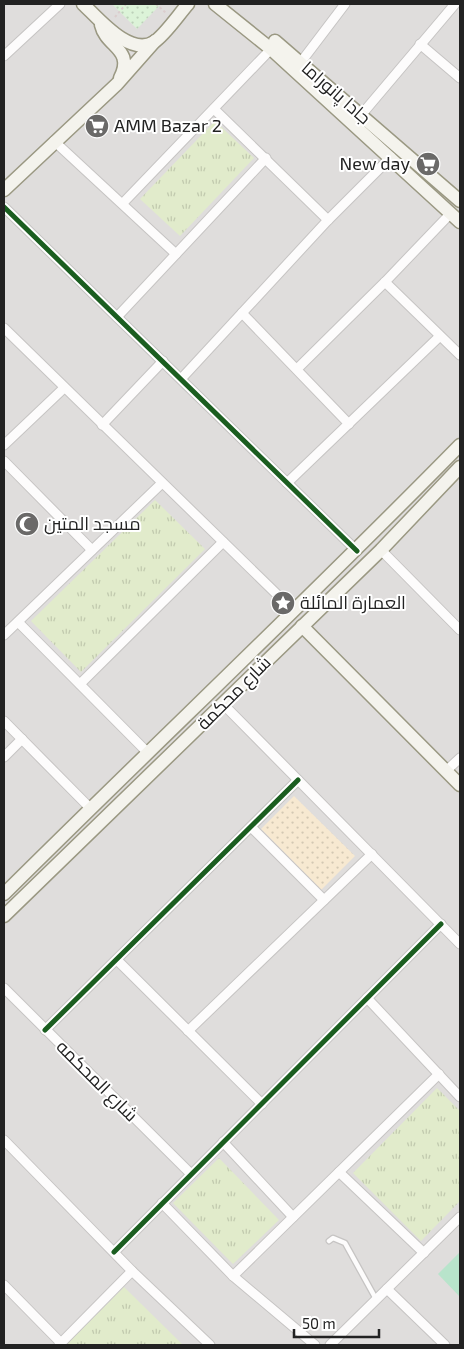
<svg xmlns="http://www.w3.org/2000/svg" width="464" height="1349" font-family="'Exo 2',Cairo,sans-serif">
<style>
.residential{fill:#dfdddc}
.grass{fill:url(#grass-tufts)}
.sand{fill:url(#sand-dots)}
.park{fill:url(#park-dots)}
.pitch{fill:#b8e4cb}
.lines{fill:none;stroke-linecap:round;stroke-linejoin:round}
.lane-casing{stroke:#c6c4c3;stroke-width:7}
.street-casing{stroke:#c6c4c3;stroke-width:11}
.secondary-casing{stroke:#9a9882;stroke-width:15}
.path{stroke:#dbcdcd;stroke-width:2;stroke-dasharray:2.5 2.5;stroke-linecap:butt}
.lane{stroke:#fdfcfc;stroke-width:4.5}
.street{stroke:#fdfcfc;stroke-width:9}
.secondary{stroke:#f4f3ed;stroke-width:12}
.cycleway-casing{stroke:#fff;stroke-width:8}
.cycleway{stroke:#1b5e20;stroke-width:5}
.labels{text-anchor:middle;stroke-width:4;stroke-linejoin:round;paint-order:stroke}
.street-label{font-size:18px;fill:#222;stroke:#fff}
.poi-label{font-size:18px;fill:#222;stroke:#fff;text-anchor:start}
</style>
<defs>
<pattern id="grass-tufts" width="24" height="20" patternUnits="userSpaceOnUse" patternTransform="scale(1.25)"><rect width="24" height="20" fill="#e1ebcb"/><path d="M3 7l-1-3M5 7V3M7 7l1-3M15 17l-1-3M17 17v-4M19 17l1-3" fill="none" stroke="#c1c9ae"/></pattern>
<pattern id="sand-dots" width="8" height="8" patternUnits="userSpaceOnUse" patternTransform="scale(1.25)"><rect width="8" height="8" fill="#f7e9d1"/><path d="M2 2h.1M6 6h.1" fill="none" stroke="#d3c8b3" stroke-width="1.8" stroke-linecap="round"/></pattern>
<pattern id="park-dots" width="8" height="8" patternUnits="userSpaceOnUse" patternTransform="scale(1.25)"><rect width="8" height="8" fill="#dcf3d8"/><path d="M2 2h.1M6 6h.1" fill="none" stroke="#bcd0b9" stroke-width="1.8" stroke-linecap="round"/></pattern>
</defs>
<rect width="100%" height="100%" fill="#f0edeb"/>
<rect class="residential" x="4" y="4" width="456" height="1341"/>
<g class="grass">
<path d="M215,121L254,158L180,236L140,199Z"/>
<path d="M155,500L205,549L81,672L31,621Z"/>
<path d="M437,1088L460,1111V1201L421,1241L353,1173Z"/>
<path d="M219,1158L279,1220L233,1264L173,1203Z"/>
<path d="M124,1287L183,1345H66Z"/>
</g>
<path class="sand" d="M294,796L355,856L321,890L261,829Z"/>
<path class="park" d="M112,4H161L137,29Z"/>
<path class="pitch" d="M460,1252V1297L438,1274Z"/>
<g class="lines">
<g class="lane-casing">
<path id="lane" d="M329,1241L333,1238L345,1243L376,1299"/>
</g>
<g class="street-casing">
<g id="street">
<path d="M420,44L460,78"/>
<path d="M4,56L60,4"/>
<path d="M301,62L345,4"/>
<path d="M214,109L328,220"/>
<path d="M362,114L455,4"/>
<path d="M54,141L176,254"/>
<path d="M123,203L271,49"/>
<path d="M4,207L357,551"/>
<path d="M385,282L460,355"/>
<path d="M242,313L349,424"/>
<path d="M117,317L266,158"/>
<path d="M4,328L293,610"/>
<path d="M297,369L385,282L451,213"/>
<path d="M181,379L328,220L391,157"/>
<path d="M102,425L163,361"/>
<path d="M4,445L64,388"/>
<path d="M4,461L92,550"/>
<path d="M287,483L440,336"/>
<path d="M381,550L460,630"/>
<path d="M18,622L148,753"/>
<path d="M4,635L162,483"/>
<path d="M80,684L223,542"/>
<path d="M223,704L460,944"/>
<path d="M4,721L91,809"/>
<path d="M4,757L22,739"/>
<path d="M446,771L460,758"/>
<path d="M251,827L324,900"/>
<path d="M117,960L262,1104"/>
<path d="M4,988L191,1174"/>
<path d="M367,998L460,1097"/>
<path d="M45,1030L298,780"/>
<path d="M188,1031L372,854"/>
<path d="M4,1140L132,1271L210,1345"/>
<path d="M223,1142L293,1217"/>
<path d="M339,1172L424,1253"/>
<path d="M162,1203L233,1276L315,1345"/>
<path d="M114,1252L441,924"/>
<path d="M233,1276L439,1074"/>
<path d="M4,1285L61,1343"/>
<path d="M387,1289L445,1345"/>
<path d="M59,1345L132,1271"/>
<path d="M330,1345L460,1217"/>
</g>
</g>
<g class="secondary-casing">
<g id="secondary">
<path d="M83,4C99,19 130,57 154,42C165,35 179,14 188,4"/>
<path d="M215,4L271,49L460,222"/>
<path d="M101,25C106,47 135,49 120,78"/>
<path d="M275,41L460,201"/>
<path d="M4,190L117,84L155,41"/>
<path d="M302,626L460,785"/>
<path d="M4,894C155,744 311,597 460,445"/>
<path d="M4,916L381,550L460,467"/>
</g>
</g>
<g class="path">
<path d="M156,4L166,13"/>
<path d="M115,17L126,4"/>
</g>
<use href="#lane" class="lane"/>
<use href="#street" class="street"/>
<use href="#secondary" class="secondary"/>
<g class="cycleway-casing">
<g id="cycleway">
<path d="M4,207L357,551"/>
<path d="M45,1030L298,780"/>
<path d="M114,1252L441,924"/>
</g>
</g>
<use href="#cycleway" class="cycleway"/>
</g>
<defs>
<g id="supermarket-disc" transform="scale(1.25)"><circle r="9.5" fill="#6a6968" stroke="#fff"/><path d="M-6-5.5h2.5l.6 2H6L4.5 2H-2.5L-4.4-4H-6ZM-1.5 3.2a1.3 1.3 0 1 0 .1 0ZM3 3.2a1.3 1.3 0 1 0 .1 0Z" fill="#fff"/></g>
<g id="mosque-disc" transform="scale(1.25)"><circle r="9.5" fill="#6a6968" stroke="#fff"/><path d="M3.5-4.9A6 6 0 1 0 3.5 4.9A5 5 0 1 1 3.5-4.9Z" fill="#fff"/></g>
<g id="sight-disc" transform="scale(1.25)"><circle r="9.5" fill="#6a6968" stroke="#fff"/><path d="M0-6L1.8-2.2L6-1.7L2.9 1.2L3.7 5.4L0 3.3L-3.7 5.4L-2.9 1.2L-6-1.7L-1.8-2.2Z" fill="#fff"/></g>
</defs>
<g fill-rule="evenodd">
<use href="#supermarket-disc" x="97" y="126"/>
<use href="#supermarket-disc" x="428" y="164"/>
<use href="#mosque-disc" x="27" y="524"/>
<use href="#sight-disc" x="283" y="603"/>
</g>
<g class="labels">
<g class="street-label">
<text transform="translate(336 93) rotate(41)" y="6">جادا پانوراما</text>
<text transform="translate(234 693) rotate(-45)" y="6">شارع محكمة</text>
<text transform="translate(97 1081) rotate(45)" y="6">شارع المحكمه</text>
</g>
<g class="poi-label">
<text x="114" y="132">AMM Bazar 2</text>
<text x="410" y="170" text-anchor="end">New day</text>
<text x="44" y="530">مسجد المتين</text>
<text x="300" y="609">العمارة المائلة</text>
</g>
</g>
<rect width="464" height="1349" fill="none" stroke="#222222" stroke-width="10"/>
<path d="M294 1329v8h85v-8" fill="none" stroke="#222222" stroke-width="2.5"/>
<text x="302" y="1329" font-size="15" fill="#222222" stroke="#ffffff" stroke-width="4" paint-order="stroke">50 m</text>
</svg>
